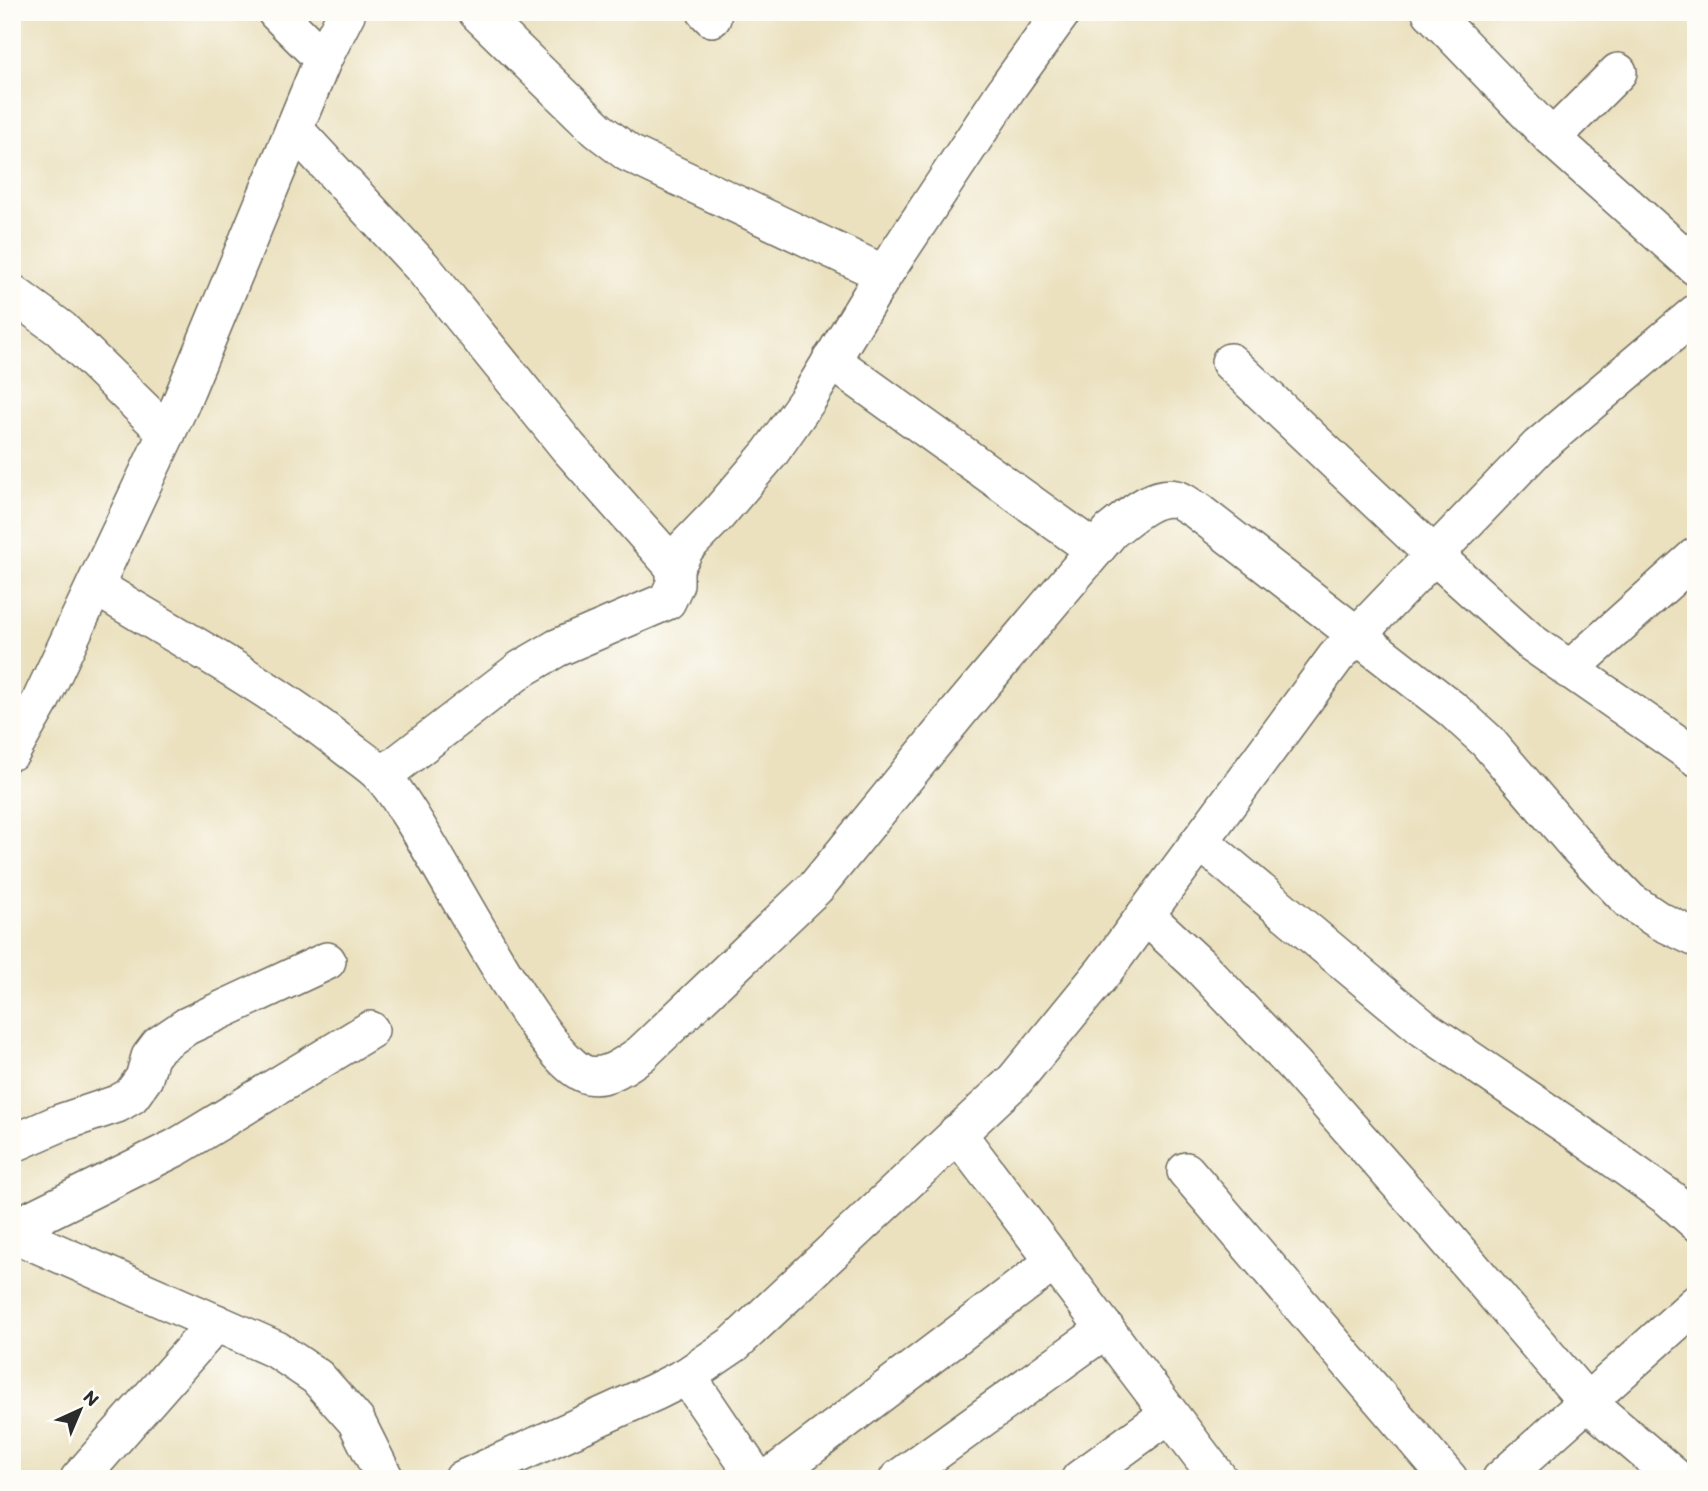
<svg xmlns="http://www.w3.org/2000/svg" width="1708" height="1491" font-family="Itim,sans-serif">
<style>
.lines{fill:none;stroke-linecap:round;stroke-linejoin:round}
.minor-casing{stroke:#6e6b5f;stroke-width:40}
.minor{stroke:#fff;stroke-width:37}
</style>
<rect width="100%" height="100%" fill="#fdfcf7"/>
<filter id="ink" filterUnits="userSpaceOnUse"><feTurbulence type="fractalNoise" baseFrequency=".0143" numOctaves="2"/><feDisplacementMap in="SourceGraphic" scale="14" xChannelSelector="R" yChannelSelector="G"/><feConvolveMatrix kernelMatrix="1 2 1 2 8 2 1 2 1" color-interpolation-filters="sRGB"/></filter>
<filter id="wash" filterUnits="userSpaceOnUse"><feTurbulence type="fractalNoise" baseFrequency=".00686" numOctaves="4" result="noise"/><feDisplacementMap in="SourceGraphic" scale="28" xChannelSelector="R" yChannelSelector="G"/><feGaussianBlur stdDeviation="1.57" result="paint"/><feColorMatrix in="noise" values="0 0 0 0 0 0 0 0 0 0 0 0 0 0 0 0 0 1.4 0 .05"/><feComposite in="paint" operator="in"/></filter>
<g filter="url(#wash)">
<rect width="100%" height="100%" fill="#ebe1bf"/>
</g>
<g filter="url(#ink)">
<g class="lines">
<g class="minor-casing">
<g id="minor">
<path d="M276,12L323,59"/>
<path d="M477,12L598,130L628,153L884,274"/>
<path d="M706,12L712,18"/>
<path d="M1431,12L1552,138L1696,267"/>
<path d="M294,129L423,268L568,447L675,568"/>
<path d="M1552,138L1618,72"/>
<path d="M12,293L61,329L167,433"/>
<path d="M831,360L1095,550"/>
<path d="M1230,362L1434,555L1532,643L1696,757"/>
<path d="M95,586C178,637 265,683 341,743C354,754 371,764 382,776C427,824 539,1066 588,1075C608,1079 626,1064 641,1054L816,887L961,709L1111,531C1128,518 1152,494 1176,499C1182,500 1190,507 1196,510L1453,710L1487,741L1576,845L1630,901L1658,920L1696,938"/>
<path d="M1569,670L1696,556"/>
<path d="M12,751L40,702L179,407L323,59L347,12"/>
<path d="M382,776L521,669L557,648L667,601L675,584V568L686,547L718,514L770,453L808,399L884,274L1008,87L1062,12"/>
<path d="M1200,841L1423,1028L1575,1131L1669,1198L1696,1222"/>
<path d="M1145,915L1199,965L1294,1065L1439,1229L1587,1402L1677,1479"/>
<path d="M957,1133L1219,1479"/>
<path d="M12,1144L60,1123L117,1104L131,1096L144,1078L150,1057L159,1045L187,1026L327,961"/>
<path d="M1186,1171L1449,1479"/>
<path d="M12,1229L177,1147L370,1030"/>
<path d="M12,1233L277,1350L317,1377L356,1421L385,1479"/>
<path d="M687,1376L757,1479"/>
<path d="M79,1479L216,1323"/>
<path d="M463,1479L655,1392L687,1376L734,1344L1015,1080L1104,971L1336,657L1538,447L1696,313"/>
<path d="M768,1479L1055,1261"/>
<path d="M898,1479L1106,1329"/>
<path d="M1080,1479L1169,1414"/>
<path d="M1501,1479L1696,1304"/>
</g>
</g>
<use href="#minor" class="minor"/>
</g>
</g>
<rect width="1708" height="1491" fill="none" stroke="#fdfcf7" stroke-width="42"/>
<g transform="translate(80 1410) rotate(44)" stroke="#fdfcf7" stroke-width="5" paint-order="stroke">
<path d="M0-5L12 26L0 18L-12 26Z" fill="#2b2b2b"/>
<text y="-10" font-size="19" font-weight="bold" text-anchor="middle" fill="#2b2b2b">N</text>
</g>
</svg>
